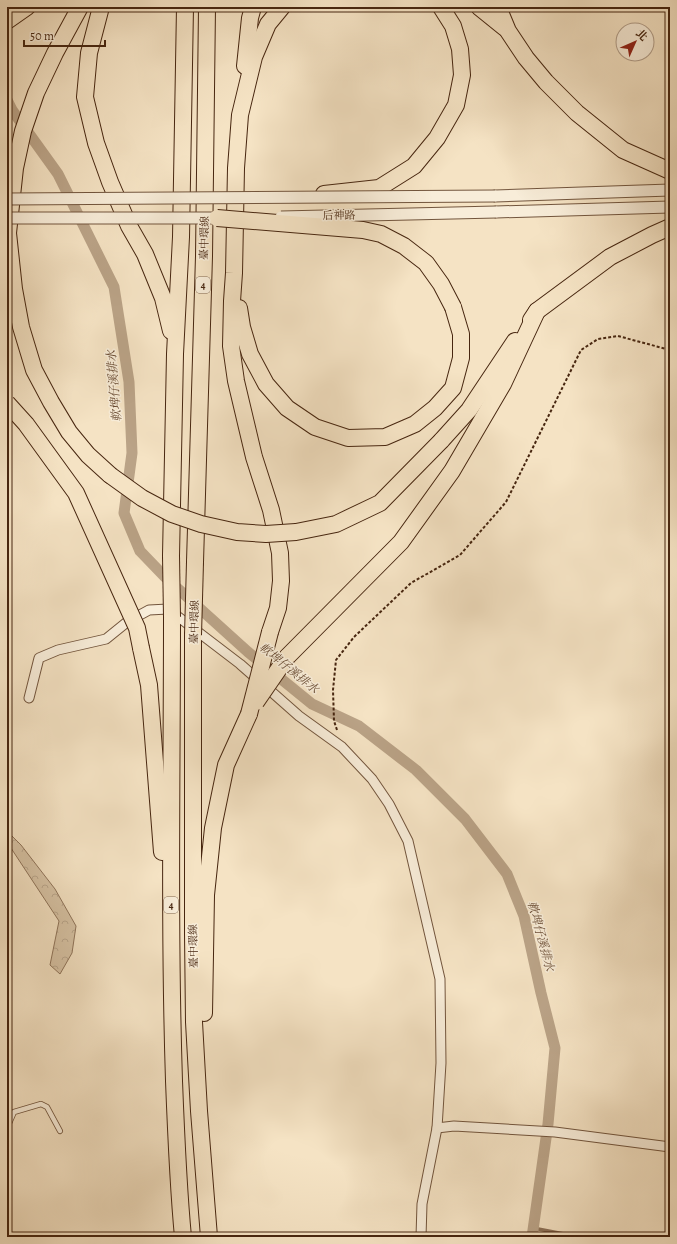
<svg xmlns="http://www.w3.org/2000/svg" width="677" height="1244" font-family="Alegreya,'Noto Serif TC',serif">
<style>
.forest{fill:url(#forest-crowns);stroke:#8f745a}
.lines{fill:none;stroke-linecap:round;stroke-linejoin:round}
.stream{stroke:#8c7157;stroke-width:3.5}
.canal{stroke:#baa387;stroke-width:11}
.service-casing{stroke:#72553d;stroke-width:6}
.minor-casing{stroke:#72553d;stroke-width:11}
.tertiary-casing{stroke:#72553d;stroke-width:13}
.motorway-casing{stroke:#472610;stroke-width:18}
.path{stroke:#472610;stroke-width:2;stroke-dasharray:3 2;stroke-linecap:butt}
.service{stroke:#f8edd9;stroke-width:4.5}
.minor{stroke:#f8edd9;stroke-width:9}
.tertiary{stroke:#f8edd9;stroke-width:11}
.motorway{stroke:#f5e3c4;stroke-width:16}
.tertiary-bridge-casing{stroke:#72553d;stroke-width:13;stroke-linecap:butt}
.motorway-bridge-casing{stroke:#472610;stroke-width:18;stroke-linecap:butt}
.tertiary-bridge{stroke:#f8edd9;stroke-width:11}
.motorway-bridge{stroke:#f5e3c4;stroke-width:16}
.labels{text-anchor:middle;stroke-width:3;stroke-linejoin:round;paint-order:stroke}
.shield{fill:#f8edd9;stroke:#7c624c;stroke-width:1}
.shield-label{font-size:10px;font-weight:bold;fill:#472610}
.street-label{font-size:11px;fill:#472610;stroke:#f8edd9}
.water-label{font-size:12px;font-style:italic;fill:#6a4c34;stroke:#f8edd9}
</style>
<defs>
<pattern id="forest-crowns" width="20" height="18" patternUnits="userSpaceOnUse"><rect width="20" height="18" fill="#d7c3a5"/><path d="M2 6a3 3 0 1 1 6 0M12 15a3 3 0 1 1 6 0" fill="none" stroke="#baa78d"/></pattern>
</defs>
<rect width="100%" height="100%" fill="#f5e3c4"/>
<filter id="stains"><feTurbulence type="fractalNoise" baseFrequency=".005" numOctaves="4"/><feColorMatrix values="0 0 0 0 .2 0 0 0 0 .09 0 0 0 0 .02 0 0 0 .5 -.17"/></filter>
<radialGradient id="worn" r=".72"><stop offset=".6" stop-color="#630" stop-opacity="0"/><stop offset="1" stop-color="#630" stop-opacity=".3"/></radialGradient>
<path class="forest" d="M7,831L21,845L55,889L76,926L72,953L60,974L50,965L59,921L7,842Z"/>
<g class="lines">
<path class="stream" d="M533,1228L564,1234L569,1237"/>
<path class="canal" d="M7,100L12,110L58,174L114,287L129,382L132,453L124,513L140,551L165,577L248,652L312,704L359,726L416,770L465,819L507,874L524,916L541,993L555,1048L548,1124L532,1237"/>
<g class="service-casing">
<path id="service" d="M7,1128L14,1112L41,1104L47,1107L60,1131"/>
</g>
<g class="minor-casing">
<g id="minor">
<path d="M29,698L39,658L58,650L106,639L127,622L149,610L168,609L240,664L299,716L342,747L372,779L389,804L408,841L440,979L441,1063L437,1128L422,1204L421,1237"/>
<path d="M437,1128L454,1126L555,1132L670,1147"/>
</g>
</g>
<g class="tertiary-casing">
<g id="tertiary">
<path d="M495,196L670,190"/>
<path d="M496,212L670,207"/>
</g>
</g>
<g class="motorway-casing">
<g id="motorway">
<path d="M80,7L55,53L36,93L23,131L15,168L8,233L14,289L21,327L34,370L51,402L69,432L88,455L110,475"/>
<path d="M101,7L89,53L85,97L96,143L110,182L129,226L145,254L163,298L171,331"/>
<path d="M479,7L505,28"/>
<path d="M498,7L508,31L526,58L546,82L577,113L623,150L670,171"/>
<path d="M7,21L27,7"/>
<path d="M245,66L250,18L253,7"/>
<path d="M324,194L379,188L414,166L437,138L456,105L462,75L460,49L453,26L441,7"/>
<path d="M239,308L242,327L250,354L266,384L287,408L315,427L348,438L385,437L415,424L435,408L453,388L461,358V334L453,307"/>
<path d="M531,320L537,311L610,257L652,235L670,227"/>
<path d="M441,441L469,410L515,341"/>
<path d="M171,556L175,354L181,237L185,7"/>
<path d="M195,562L204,256L207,7"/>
<path d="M172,617C172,772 169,927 174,1081C176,1133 178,1185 183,1237"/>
<path d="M270,632L278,608L281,581L280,553L271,510L254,457L236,381L231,346L232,301L234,273L236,168L240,115L254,57L268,24L282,7"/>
<path d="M193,635V934L194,1022L199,1111L209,1237"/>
<path d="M141,648L149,685L162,852"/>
<path d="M287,657L401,542L452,471L503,384L537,311"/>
<path d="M204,1013L206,895L213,828L226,765L249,714"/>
</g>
</g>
<path class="path" d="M337,730L334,721L333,690L336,660L354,637L411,583L460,555L506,502L581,350L598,339L618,336L670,350"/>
<use href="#service" class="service"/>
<use href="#minor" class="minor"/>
<use href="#tertiary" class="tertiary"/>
<use href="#motorway" class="motorway"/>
<g class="tertiary-bridge-casing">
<g id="tertiary-bridge">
<path d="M7,199L495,196"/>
<path d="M281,217L496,212"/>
<path d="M7,218H223"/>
</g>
</g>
<g class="motorway-bridge-casing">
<g id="motorway-bridge">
<path d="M217,218L363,230L381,234L404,246L426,263L441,284L453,307"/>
<path d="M7,403L26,424L76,493L137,628L141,648"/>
<path d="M110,475L142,498L172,514L201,524L237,532L266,534L296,532L336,524L380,503L441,441"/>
<path d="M171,556L172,617"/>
<path d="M193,635L195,562"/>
<path d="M256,702L287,657"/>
<path d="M249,714L270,632"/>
</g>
</g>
<use href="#tertiary-bridge" class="tertiary-bridge"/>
<use href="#motorway-bridge" class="motorway-bridge"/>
</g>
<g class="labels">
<g class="shield">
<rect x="196" y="277" width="14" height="16" rx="3"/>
<rect x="164" y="897" width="14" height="16" rx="3"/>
</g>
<g class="shield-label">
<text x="203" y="289">4</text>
<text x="171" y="909">4</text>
</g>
<g class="street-label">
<text transform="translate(339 215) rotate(-1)" y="4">后神路</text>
<text transform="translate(204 238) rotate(-89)" y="4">臺中環線</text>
<text transform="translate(194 622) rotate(-89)" y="4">臺中環線</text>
<text transform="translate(193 946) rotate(-91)" y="4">臺中環線</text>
</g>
<g class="water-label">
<text transform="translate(114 386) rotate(-95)" y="4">軟埤仔溪排水</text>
<text transform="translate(289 668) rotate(39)" y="4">軟埤仔溪排水</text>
<text transform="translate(541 936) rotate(75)" y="4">軟埤仔溪排水</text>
</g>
</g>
<rect width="677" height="1244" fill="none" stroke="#f5e3c4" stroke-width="24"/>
<rect x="8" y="8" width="661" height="1228" fill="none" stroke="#472610" stroke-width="2"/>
<rect x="12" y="12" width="653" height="1220" fill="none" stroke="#472610"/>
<g transform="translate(635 42) rotate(45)"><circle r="19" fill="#f8edd9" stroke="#b19d89"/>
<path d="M0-3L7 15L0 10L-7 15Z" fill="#8f2418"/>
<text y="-6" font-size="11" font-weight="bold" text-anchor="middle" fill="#472610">北</text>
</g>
<path d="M24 40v6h81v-6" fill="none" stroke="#472610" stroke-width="2"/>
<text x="30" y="40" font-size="12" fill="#472610" stroke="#f8edd9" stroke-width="3" paint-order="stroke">50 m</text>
<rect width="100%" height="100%" filter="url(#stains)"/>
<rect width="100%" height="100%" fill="url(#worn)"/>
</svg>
